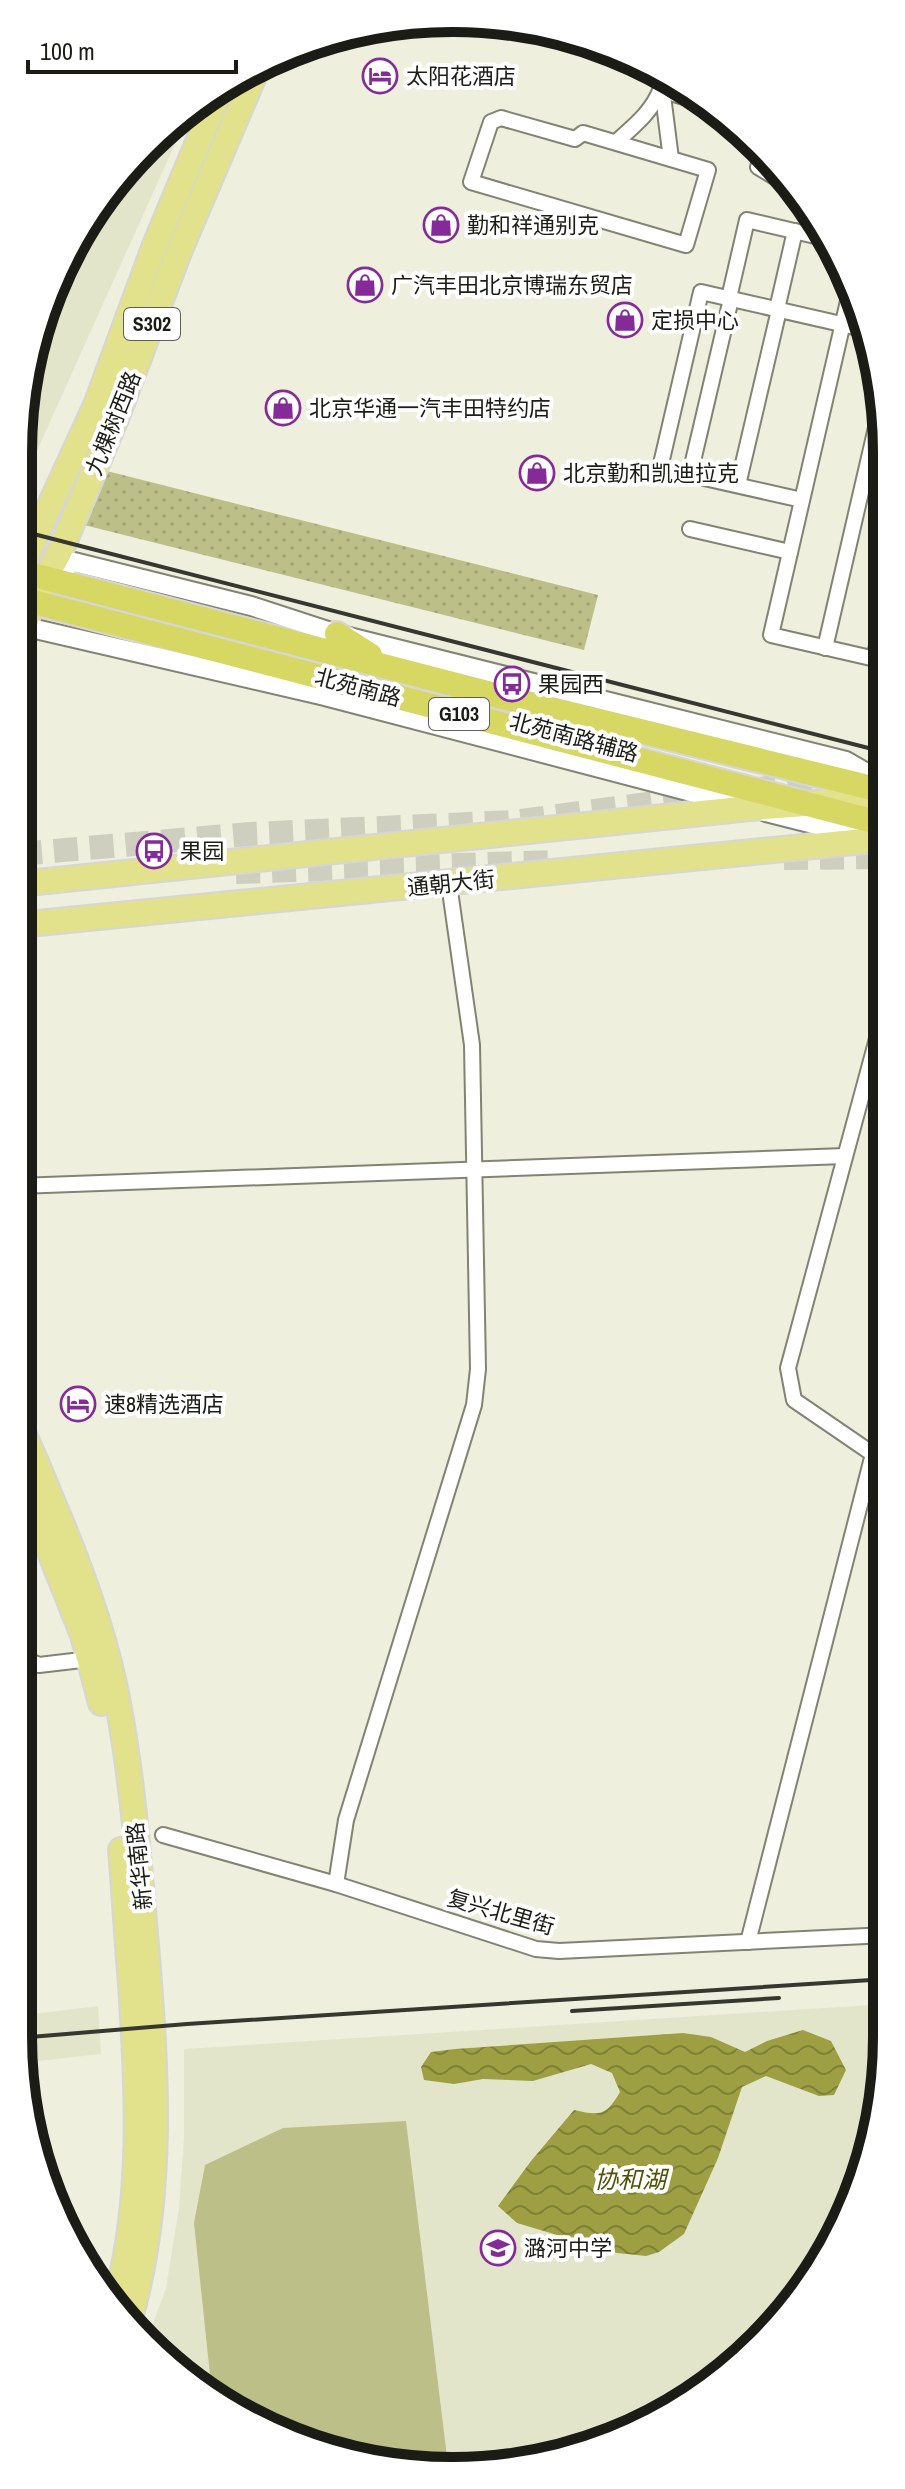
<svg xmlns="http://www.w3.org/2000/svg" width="905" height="2489" font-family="'Archivo Narrow','Noto Sans SC',sans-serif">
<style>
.built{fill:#e3e5cb}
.grass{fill:#bdbf88}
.park{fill:url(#park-dots)}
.water{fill:url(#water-waves)}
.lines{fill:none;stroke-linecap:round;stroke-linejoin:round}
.trunk-tunnel{stroke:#cecfbf;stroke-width:24;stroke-dasharray:24 12;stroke-linecap:butt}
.minor-casing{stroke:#828373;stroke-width:18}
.tertiary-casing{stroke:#828373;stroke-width:22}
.primary-casing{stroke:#d6d6d5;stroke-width:28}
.trunk-casing{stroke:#d6d6d5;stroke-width:28}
.minor{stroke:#fff;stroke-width:14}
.tertiary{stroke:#fff;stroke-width:18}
.primary{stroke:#e1e28b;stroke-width:24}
.trunk{stroke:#d7d864;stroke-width:24}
.rail{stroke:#36372e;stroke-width:4}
.labels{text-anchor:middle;stroke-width:8;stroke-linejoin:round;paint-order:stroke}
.shield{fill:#fff;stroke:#5f605b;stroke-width:2}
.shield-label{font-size:20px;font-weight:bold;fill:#1b1c15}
.poi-label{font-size:22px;fill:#1b1c15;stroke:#fff;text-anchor:start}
.street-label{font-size:22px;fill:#1b1c15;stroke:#fff}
.water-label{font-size:24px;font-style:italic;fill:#505007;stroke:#fff}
.rim{fill:none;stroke:#1b1c15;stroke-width:10}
</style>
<defs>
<pattern id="park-dots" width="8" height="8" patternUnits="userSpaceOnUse" patternTransform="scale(2)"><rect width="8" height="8" fill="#bdbf88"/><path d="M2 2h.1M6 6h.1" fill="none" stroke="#a2a474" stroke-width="1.8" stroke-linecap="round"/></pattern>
<pattern id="water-waves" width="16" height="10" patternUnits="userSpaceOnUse" patternTransform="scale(2)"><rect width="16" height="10" fill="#9d9f42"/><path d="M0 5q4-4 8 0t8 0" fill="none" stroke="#7f8136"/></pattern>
</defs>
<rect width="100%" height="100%" fill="#eeefdd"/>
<g class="built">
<path d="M172,131L179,135L18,493V452L33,340L108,188Z"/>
<path d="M887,2004V2037L872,2149L797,2301L693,2398L538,2463L395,2467L236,2413L147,2340L166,2288L179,2208L184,2137V2049Z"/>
<path d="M98,2006L101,2054L22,2063L18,2016Z"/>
</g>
<path class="grass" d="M406,2121L448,2465L395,2467L236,2413L212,2394L194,2223L205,2165L283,2128Z"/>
<path class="park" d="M103,470L598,595L584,650L80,524Z"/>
<path class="water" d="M803,2030L831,2041L846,2070L834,2095L819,2096L766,2076L742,2087L718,2158L684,2234L659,2252L646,2256L617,2253L517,2223L498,2206L531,2161L574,2110C600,2116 606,2116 620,2092L612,2073L591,2064L533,2081L483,2079L454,2084L424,2080L421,2067L431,2052L455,2049L683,2033L711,2037L745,2052L767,2041Z"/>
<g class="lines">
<g class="trunk-tunnel">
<path d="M752,790L884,772"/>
<path d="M18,854L250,834L513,822L715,795"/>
<path d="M784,858L884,857"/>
<path d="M236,872L555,862"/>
</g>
<g class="minor-casing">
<g id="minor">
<path d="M660,72L671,159"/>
<path d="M662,88L674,94L701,102"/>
<path d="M501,118L575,139L583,133L708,170L686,245L471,182L491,122Z"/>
<path d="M616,142C634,126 653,111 661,88"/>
<path d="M758,167L778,179L799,196"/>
<path d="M851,288L771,635L884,661"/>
<path d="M729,298L747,220L828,239"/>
<path d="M777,309L795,231"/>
<path d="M690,474L731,299"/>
<path d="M738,485L779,310"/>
<path d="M802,500L660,468L701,292L863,329"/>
<path d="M690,529L790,552"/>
<path d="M825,648L883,397"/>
<path d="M874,659L884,615"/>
<path d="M18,964L26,952L29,924"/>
<path d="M885,1009L788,1368L794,1400L886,1463"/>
<path d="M18,1186L845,1156"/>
<path d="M18,1656L39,1665L90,1659"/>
<path d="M163,1835L336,1884L536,1949L559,1951L887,1935"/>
<path d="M336,1884L346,1820L474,1405L478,1369L472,1045L449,884"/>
<path d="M748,1942L873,1454"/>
</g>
</g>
<g class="tertiary-casing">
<g id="tertiary">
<path d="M46,578L74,562L251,606L337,634L846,761L884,783"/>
<path d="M18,625L325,696L741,805"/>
<path d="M766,812L865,837"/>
</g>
</g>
<g class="primary-casing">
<g id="primary">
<path d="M18,575L96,405L155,245L220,90"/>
<path d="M18,640L33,602L63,545L117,416L179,252L257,69"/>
<path d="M18,884L750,808L884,798"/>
<path d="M18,925L884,839"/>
<path d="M18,1424C33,1451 43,1480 55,1508C81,1569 104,1632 117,1698C132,1775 138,1854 145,1933C156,2063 166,2197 128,2325"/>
<path d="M18,1472L83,1635L101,1703"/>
<path d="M115,2304C144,2200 138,2090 131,1984C127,1939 125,1895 121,1850"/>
</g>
</g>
<g class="trunk-casing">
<g id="trunk">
<path d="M18,571L510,699L884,791"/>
<path d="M18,598L884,824"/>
<path d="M337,634L370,655"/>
</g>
</g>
<use href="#minor" class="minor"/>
<use href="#tertiary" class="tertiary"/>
<use href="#primary" class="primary"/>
<use href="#trunk" class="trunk"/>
<g class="rail">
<path d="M18,530L884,752"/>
<path d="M572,2011L779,1998"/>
<path d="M18,2038L187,2024L887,1979"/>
</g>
</g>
<defs>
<g id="hotel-ring" transform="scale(1.8)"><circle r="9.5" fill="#fff" stroke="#842b98" stroke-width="1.5"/><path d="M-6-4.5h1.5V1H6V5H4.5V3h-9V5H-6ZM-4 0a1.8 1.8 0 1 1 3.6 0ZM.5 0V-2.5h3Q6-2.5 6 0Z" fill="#842b98"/></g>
<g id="shop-ring" transform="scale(1.8)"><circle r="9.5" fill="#fff" stroke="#842b98" stroke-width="1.5"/><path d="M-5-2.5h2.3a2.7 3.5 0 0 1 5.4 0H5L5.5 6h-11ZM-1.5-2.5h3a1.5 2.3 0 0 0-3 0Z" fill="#842b98"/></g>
<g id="bus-ring" transform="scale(1.8)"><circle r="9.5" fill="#fff" stroke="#842b98" stroke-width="1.5"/><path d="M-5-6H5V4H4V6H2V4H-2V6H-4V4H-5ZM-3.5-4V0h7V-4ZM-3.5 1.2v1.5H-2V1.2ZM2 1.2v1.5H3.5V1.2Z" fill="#842b98"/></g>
<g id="school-ring" transform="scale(1.8)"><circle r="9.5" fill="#fff" stroke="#842b98" stroke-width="1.5"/><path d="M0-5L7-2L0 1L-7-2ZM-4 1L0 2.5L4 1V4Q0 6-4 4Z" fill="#842b98"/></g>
</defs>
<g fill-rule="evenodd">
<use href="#hotel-ring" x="380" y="76"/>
<use href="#shop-ring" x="441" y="225"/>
<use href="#shop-ring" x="365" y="285"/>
<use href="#shop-ring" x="625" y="320"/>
<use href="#shop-ring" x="283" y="408"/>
<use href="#shop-ring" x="537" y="473"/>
<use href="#bus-ring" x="512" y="684"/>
<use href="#bus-ring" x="154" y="851"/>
<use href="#hotel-ring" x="78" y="1404"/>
<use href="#school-ring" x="498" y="2248"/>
</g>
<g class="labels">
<g class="shield">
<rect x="124" y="308" width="56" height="32" rx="6"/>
<rect x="429" y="698" width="60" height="32" rx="6"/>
</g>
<g class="shield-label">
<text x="152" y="331">S302</text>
<text x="459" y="721">G103</text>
</g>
<g class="poi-label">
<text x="406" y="84">太阳花酒店</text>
<text x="467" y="233">勤和祥通别克</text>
<text x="391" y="293">广汽丰田北京博瑞东贸店</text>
<text x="651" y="328">定损中心</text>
<text x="309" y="416">北京华通一汽丰田特约店</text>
<text x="563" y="481">北京勤和凯迪拉克</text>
<text x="538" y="692">果园西</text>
<text x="180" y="859">果园</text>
<text x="104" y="1412">速8精选酒店</text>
<text x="524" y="2256">潞河中学</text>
</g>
<g class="street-label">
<text transform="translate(113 423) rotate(-68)" y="8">九棵树西路</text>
<text transform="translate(358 687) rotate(15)" y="8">北苑南路</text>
<text transform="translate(574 737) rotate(15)" y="8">北苑南路辅路</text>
<text transform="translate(451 883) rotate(-6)" y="8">通朝大街</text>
<text transform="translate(139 1866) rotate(-96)" y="8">新华南路</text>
<text transform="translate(501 1912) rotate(16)" y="8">复兴北里街</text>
</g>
<g class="water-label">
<text x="630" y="2188">协和湖</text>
</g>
</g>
<path d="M0 0H905V2489H0ZM452 32H453A420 420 0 0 1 873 452V2037A420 420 0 0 1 453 2457H452A420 420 0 0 1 32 2037V452A420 420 0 0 1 452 32Z" fill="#fff" fill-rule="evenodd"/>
<path class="rim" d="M452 32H453A420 420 0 0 1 873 452V2037A420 420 0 0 1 453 2457H452A420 420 0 0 1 32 2037V452A420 420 0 0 1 452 32Z"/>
<path d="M28 60v12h208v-12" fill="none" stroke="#1b1c15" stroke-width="4"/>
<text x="40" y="60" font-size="24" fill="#1b1c15" stroke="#ffffff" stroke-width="6" paint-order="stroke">100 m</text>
</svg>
